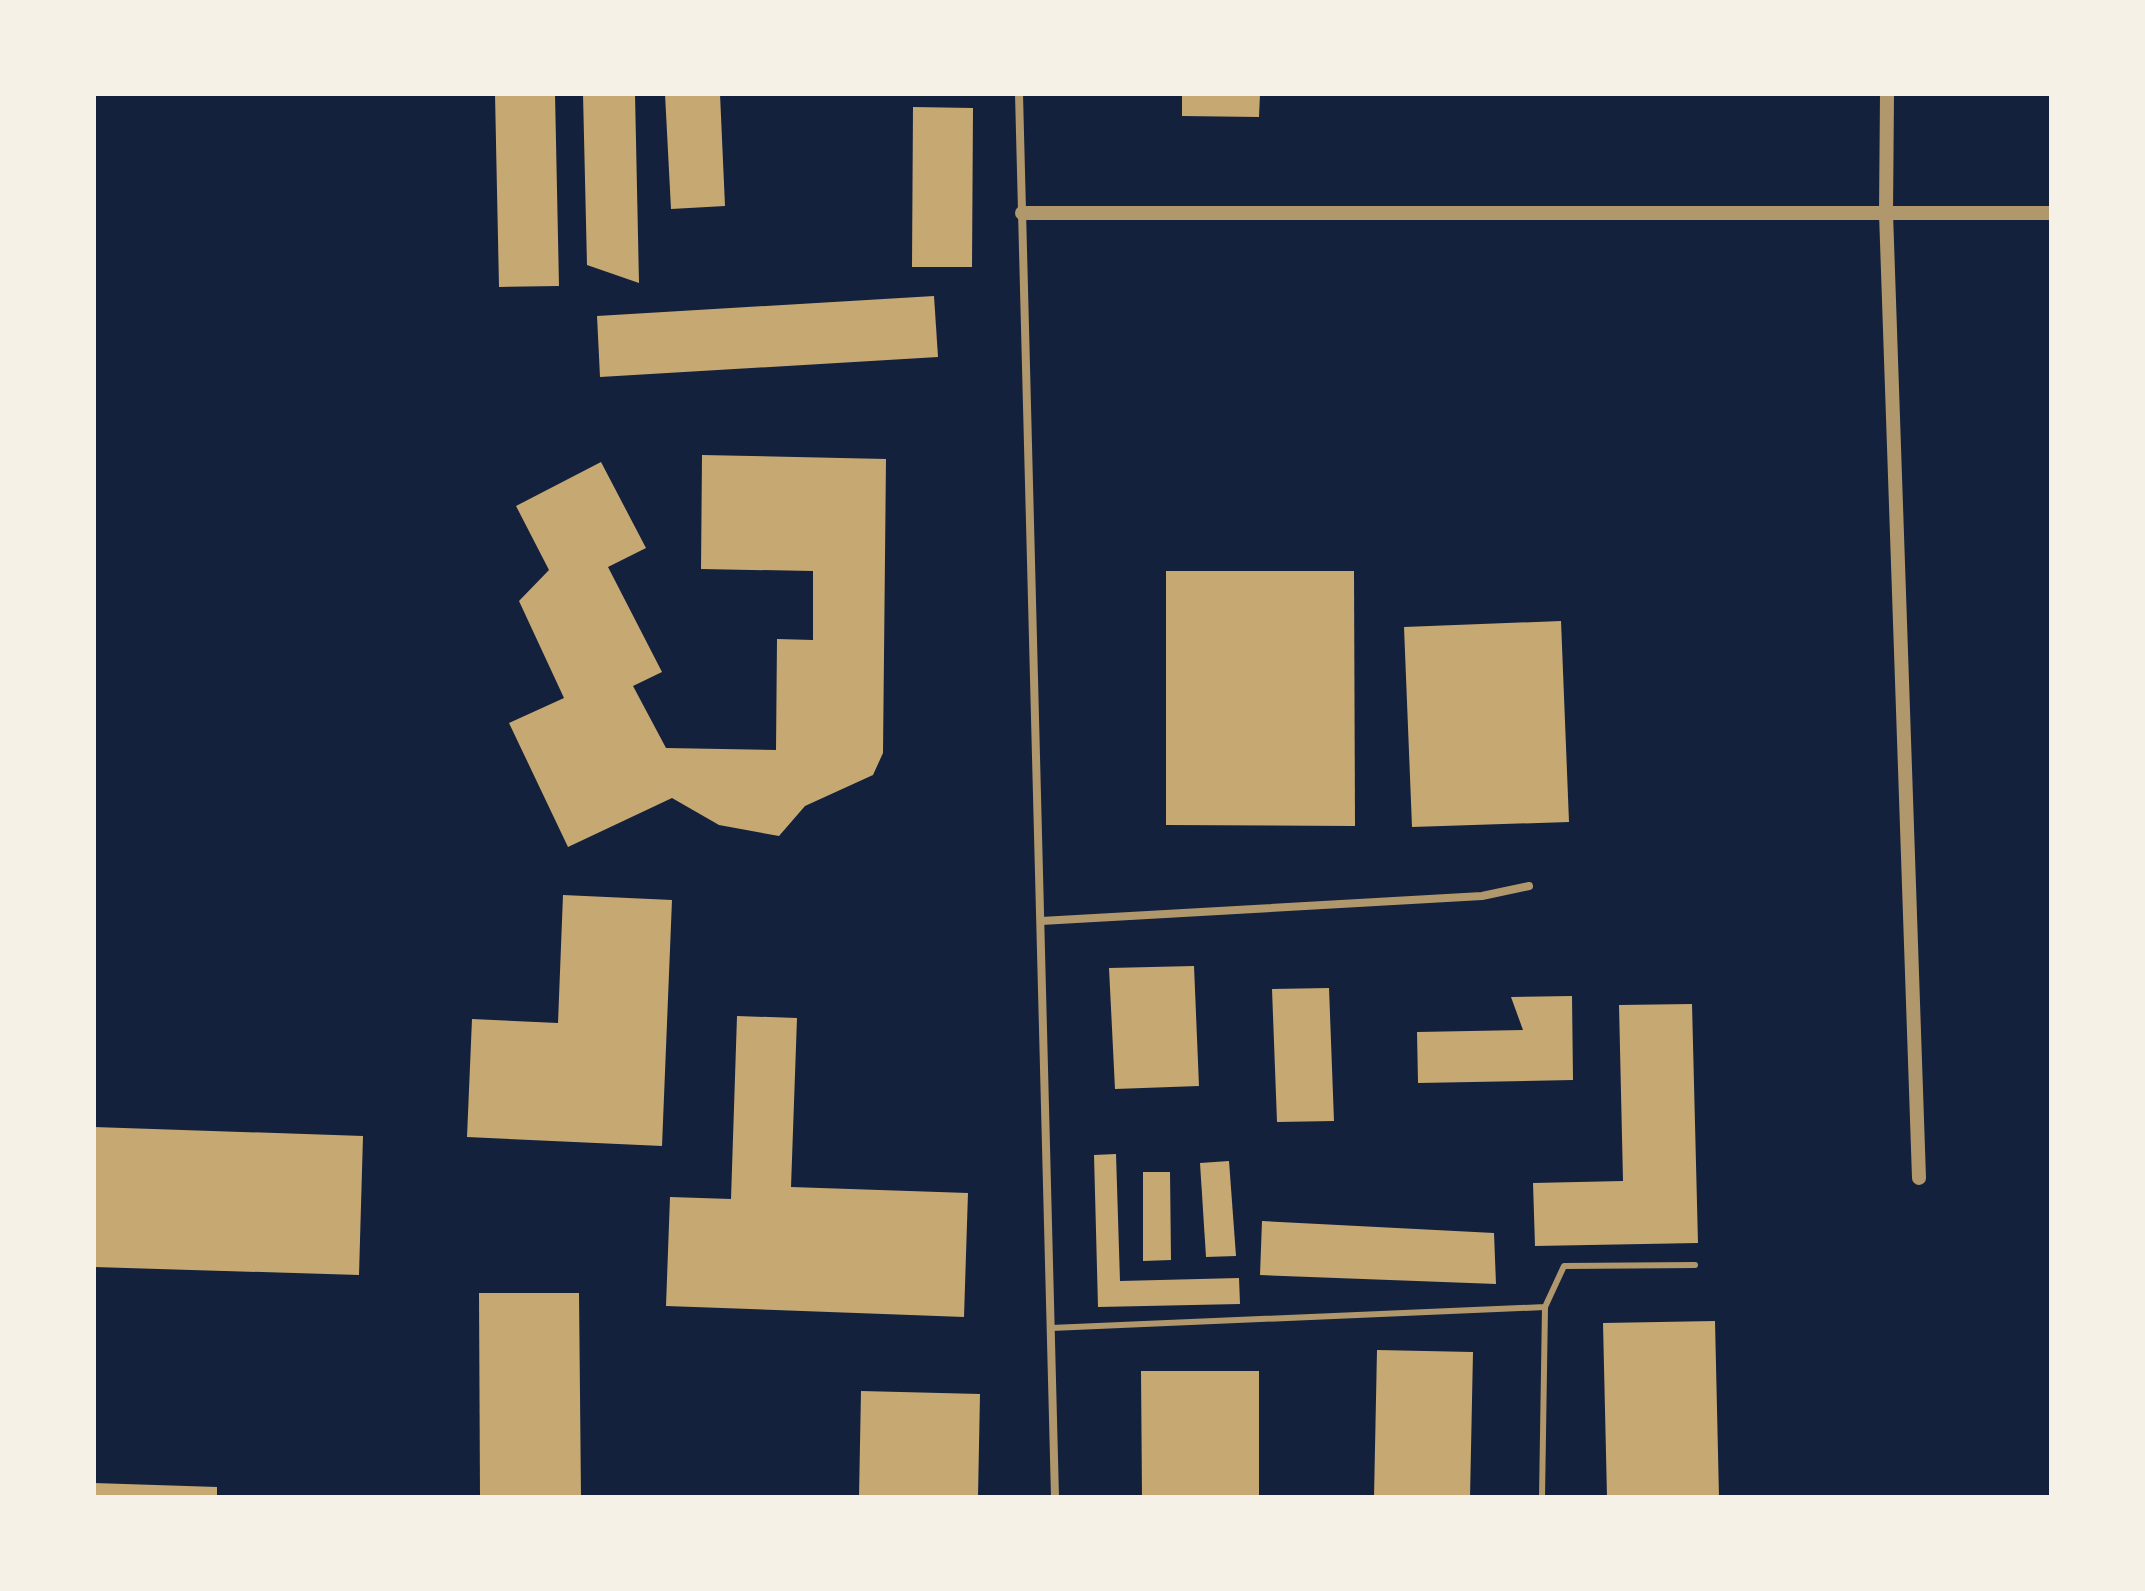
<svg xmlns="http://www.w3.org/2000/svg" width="2145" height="1591" font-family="'Playfair Display',serif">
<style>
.building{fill:#c6a872}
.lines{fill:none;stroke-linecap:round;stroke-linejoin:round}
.service{stroke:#b1986c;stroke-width:6}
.minor{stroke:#b1986c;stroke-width:8}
.tertiary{stroke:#b1986c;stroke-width:14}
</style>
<rect width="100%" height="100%" fill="#14213d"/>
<g class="building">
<path d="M495,94H555L559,286L499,287Z"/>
<path d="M583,94H635L639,283L587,265Z"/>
<path d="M665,94H720L725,206L671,209Z"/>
<path d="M1182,94H1260L1259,117L1182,116Z"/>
<path d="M913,107L973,108L972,267H912Z"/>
<path d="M934,296L938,357L600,377L597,316Z"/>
<path d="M702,455L886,459L883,753L873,775L805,806L779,836L719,825L672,798L568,847L509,723L564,698L519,601L549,570L516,506L601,462L646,548L608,567L662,672L633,686L666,748L776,750L777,639L813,640V571L701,569Z"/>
<path d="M1166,571H1354L1355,826L1166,825Z"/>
<path d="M1561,621L1569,822L1412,827L1404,627Z"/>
<path d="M563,895L672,900L662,1146L467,1137L472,1019L558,1023Z"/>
<path d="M1194,966L1199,1086L1115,1089L1109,968Z"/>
<path d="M1329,988L1334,1121L1277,1122L1272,989Z"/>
<path d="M1572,996L1573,1080L1418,1083L1417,1032L1523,1030L1511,997Z"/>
<path d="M1692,1004L1698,1243L1535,1246L1533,1183L1623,1181L1619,1005Z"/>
<path d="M737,1016L797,1018L791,1187L968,1193L964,1317L666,1306L670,1197L731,1199Z"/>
<path d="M94,1127L363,1136L359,1275L94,1267Z"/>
<path d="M1116,1154L1120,1281L1239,1278L1240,1304L1098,1307L1094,1155Z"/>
<path d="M1229,1161L1236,1256L1206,1257L1200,1163Z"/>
<path d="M1143,1172H1170L1171,1260L1143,1261Z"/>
<path d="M1262,1221L1494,1233L1496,1284L1260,1275Z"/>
<path d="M479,1293H579L581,1497H480Z"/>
<path d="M1715,1321L1719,1497H1607L1603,1323Z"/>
<path d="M1377,1350L1473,1352L1470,1497H1374Z"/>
<path d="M1141,1371H1259V1497H1142Z"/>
<path d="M861,1391L980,1394L978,1497H859Z"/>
<path d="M94,1483L217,1487V1497H94Z"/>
</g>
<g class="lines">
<g class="service">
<path d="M1051,1328L1545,1307L1564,1266L1695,1265"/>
<path d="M1542,1497L1545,1307"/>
</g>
<g class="minor">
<path d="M1019,94L1055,1497"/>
<path d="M1041,921L1482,896L1529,886"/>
</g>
<g class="tertiary">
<path d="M1887,94L1886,213L1919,1178"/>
<path d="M1022,213H2051"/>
</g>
</g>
<rect width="2145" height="1591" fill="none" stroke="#f6f1e7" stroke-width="192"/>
</svg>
